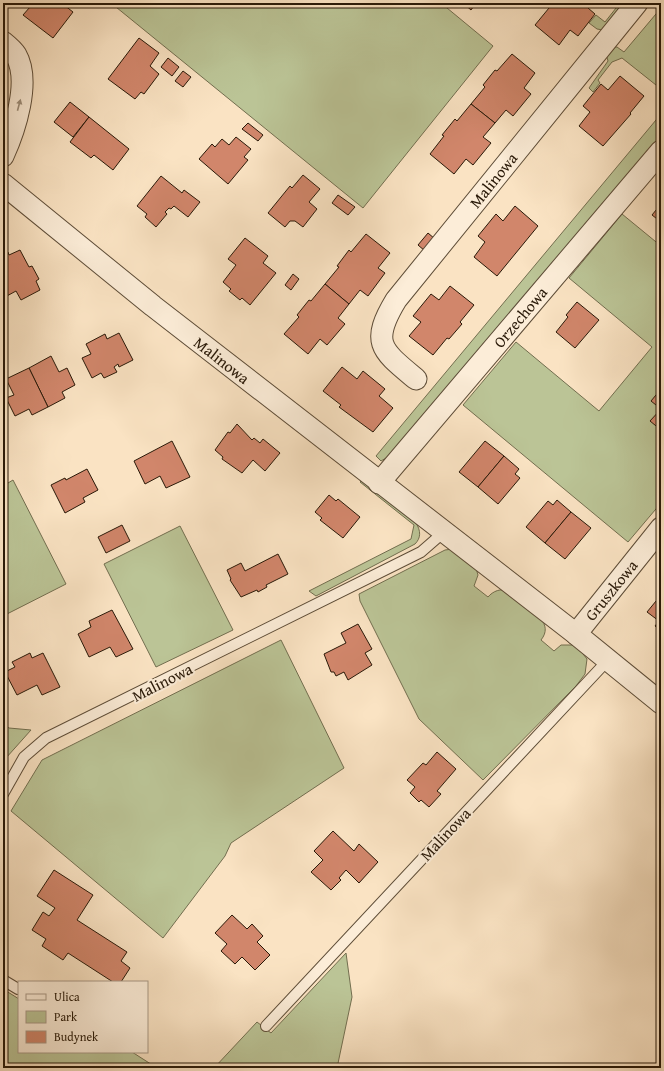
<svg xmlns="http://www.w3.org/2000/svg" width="664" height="1071" font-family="'Gentium Book Plus',serif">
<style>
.green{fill:#bbc496;stroke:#726e4f}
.building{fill:#d1866b;stroke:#291908}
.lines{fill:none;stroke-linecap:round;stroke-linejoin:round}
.lane-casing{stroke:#5d4c37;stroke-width:12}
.street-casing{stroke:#5d4c37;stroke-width:23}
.lane{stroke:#fcedd8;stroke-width:10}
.street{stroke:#fcedd8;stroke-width:21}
.oneway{fill:#9d8e7a}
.labels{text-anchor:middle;stroke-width:4;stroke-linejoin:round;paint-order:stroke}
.street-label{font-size:16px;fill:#291908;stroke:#fcedd8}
</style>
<rect width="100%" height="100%" fill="#fae3c3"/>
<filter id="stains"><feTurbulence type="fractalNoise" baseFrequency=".005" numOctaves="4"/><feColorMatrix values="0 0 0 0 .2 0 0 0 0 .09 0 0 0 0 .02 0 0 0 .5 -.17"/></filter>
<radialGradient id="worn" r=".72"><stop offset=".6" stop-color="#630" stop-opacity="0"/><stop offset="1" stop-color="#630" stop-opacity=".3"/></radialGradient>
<g class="green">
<path d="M111,3H441L493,46L363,208Z"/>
<path d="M620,3H626L603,30L597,29L589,23L596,15L605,22Z"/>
<path d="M661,8V89L622,58L612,62L598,80L600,83L593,92L589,88L608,61L606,54L614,47H617L624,52Z"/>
<path d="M661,114V141L391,455L381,461L376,456Z"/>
<path d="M622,214L661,246V503L628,542L463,405L516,342L599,411L652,347L569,278Z"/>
<path d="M13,480L66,584L3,616V486Z"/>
<path d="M362,480L416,523C421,531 421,538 415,544L316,596L309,591L411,539L414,525L360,482Z"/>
<path d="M180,526L233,630L156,667L104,564Z"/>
<path d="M453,549L475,565L478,575L474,586L488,597C493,591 501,588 508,591C513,593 519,599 523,603C534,612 554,624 541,640L554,651L561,645H576L587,659L585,674L576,686L483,780L419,719L360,601L359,594L445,550Z"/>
<path d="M281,640L344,768L231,843L225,856L163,938L11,811L42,760Z"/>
<path d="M3,724L9,728L31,730L6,758L3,756Z"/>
<path d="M346,953L352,997L337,1068H214L257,1022L271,1033Z"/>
<path d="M3,989L19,999V1052H132L157,1068H3Z"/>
</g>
<g class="building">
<path d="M30,3H65L64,5L73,12L53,38L23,15L30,7L28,6Z"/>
<path d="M463,3H476L471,10Z"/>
<path d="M550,3H592L588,8L595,14L578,36L570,30L559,45L535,25L549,8L547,6Z"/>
<path d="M139,38L159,53L150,66L159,74L144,94L141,92L135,99L108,79Z"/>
<path d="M512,54L535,73L524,88L531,94L513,116L506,110L495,123L471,104L485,87L483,85L495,70L497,71Z"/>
<path d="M168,58L179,67L172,76L161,67Z"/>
<path d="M183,71L191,77L183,87L175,81Z"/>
<path d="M620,76L644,96L630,113L631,114L603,146L579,126L590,112L583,106L601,84L608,90Z"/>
<path d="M70,102L89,117L73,137L54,122Z"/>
<path d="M471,104L495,123L483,137L491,143L473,165L466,159L454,174L430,154L444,136L442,135L455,119L457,121Z"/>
<path d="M89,117L129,149L113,170L94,155L91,158L70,142Z"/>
<path d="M248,123L263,135L258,141L242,129Z"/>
<path d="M236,137L251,149L244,157L248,160L228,184L199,159L212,144L215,147L222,139L229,145Z"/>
<path d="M303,175L320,189L309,202L317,209L303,227L295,221H290L285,227L268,213L290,186L292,188Z"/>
<path d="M161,176L182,193L184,190L200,202L188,217L174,206L171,209L169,208L165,212L167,214L156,227L145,217L147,214L137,206Z"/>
<path d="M338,195L355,207L348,215L332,203Z"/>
<path d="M661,204V222L652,215Z"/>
<path d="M515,206L538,226L497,276L474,257L485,242L478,236L496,214L503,221Z"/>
<path d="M428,233L435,239L425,251L418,245Z"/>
<path d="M366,234L390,253L378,268L385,273L368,296L360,290L349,304L325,284L339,267L337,266L349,250L351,252Z"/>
<path d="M245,238L268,256L263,263L276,273L250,305L242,298L240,300L229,291L231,289L223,282L236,265L228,259Z"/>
<path d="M20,250L29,267L32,266L39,279L36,281L40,290L21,300L16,291L5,297L3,294V255L8,252L9,255Z"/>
<path d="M293,274L299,279L291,290L285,285Z"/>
<path d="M325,284L349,304L338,318L345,324L327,345L320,339L308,354L284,334L299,317L297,315L309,300L311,301Z"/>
<path d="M450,286L474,305L460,322L462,324L449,339L447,338L433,355L409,336L421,322L413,316L431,294L439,300Z"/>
<path d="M577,302L599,320L575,348L556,332L568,317L566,315Z"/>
<path d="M119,333L133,360L119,367L118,364L114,367L117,372L104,378L101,373L92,378L82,358L91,354L86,344L105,334L107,339Z"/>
<path d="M51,356L59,372L67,368L75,385L62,392L65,398L48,407L29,368Z"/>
<path d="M342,367L357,379L363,371L385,389L379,396L393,408L373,432L339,407L341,405L323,391Z"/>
<path d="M29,368L48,407L32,415L29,409L15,416L6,398L14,395L6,379Z"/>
<path d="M661,389V430L650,421L661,409L651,401Z"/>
<path d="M237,424L252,440L254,438L260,443L263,439L280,453L265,471L253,460L242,473L222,459L223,457L215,450L228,432L230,433Z"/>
<path d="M172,441L190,477L166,488L160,476L145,484L134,461Z"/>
<path d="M485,441L504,456L478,487L459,472Z"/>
<path d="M504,456L519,469L515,474L520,478L498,504L478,487Z"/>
<path d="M87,469L98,490L83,498L85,502L65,513L51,485L65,478L66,480Z"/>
<path d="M329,495L336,501L338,499L360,517L343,538L320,520L322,518L315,512Z"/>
<path d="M557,500L571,512L545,543L526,527L548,501L553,505Z"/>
<path d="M571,512L591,528L565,559L545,543Z"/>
<path d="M122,525L130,541L106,553L98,537Z"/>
<path d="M278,554L288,574L266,585L267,587L258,592L257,590L241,597L230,580L231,579L227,570L241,563L245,571Z"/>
<path d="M661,595V631L655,626L659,621L647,612Z"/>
<path d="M112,610L133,649L116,657L110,647L89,657L78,634L91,627L89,621Z"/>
<path d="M358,624L372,649L365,653L372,665L348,680L344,672L336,676L334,672H331L324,654L346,643L341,633Z"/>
<path d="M30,653L32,658L43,653L60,687L42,695L37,685L17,695L5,672L15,667L12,662Z"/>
<path d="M437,752L456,769L437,791L441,794L429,807L421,800L419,802L410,793L415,787L407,780L423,763L426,765Z"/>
<path d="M333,831L354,851L359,844L378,862L359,883L346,870L339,878L341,880L331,890L311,872L323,860L314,851Z"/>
<path d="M54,870L93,895L77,920L127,952L121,961L130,968L121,982H113L68,953L63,960L42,946L46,939L32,930L43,912L49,916L55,908L37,896Z"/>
<path d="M232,915L247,929L252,924L263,936L257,942L270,955L255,970L242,957L235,964L221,951L227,944L215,933Z"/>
</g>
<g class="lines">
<g class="lane-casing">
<g id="lane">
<path d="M3,794L24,757L46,738L421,552L444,532"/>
<path d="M3,980L18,989"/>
<path d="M266,1026L608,660"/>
</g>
</g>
<g class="street-casing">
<g id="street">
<path d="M3,42C8,46 13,50 16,55C31,81 15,130 3,156"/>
<path d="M3,184L153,306L576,634L661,703"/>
<path d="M416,379C381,350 370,343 396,300L637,3"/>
<path d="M379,483L661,151"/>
<path d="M576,634L661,528"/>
</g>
</g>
<use href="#lane" class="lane"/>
<use href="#street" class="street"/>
</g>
<defs><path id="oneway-solid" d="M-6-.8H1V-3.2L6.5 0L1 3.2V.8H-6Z"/></defs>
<use class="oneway" href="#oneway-solid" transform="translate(19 105) rotate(-75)"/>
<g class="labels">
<g class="street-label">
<text transform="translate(493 180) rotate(-51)" y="6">Malinowa</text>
<text transform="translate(520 317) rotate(-50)" y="6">Orzechowa</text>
<text transform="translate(222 360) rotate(38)" y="6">Malinowa</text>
<text transform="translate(611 590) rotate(-51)" y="6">Gruszkowa</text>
<text transform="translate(162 682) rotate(-27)" y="6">Malinowa</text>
<text transform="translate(445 834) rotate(-47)" y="6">Malinowa</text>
</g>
</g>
<rect width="664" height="1071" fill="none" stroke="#fae3c3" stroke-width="16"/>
<rect x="4" y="4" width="656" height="1063" fill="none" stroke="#291908" stroke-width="2"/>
<rect x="8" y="8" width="648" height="1055" fill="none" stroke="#291908"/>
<rect x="18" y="981" width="130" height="72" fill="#fcedd8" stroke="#a89885"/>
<rect x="26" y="994" width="20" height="6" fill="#fcedd8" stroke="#a89885"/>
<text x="54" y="1001" font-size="12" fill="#291908">Ulica</text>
<rect x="26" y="1011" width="20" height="12" fill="#bbc496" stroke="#a89885"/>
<text x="54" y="1021" font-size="12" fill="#291908">Park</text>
<rect x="26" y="1031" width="20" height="12" fill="#d1866b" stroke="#a89885"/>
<text x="54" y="1041" font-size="12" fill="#291908">Budynek</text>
<rect width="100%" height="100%" filter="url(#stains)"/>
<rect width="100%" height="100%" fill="url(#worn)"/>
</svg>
